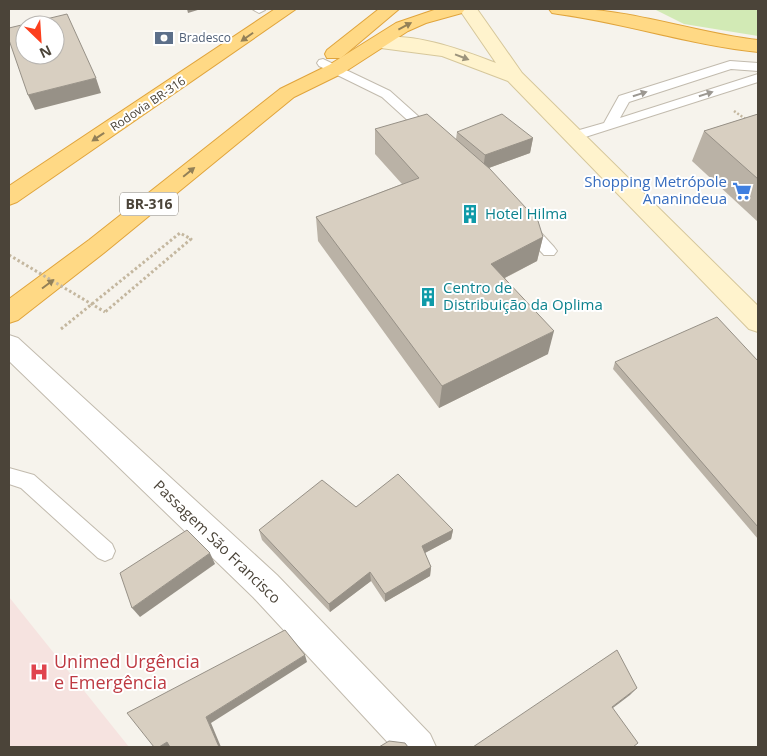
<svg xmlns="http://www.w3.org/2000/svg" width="767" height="756" font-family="'Open Sans',sans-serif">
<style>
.medical{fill:#f6e3e0}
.green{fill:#d2eab5}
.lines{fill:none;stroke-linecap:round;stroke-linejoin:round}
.service-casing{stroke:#c2bbae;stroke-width:2}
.minor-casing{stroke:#c2bbae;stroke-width:2}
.secondary-casing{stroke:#d6c79b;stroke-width:2}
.trunk-casing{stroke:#e0a43c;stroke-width:2}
.path-far1{stroke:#c4b79f;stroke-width:2.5;stroke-dasharray:2 2;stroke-linecap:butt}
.path{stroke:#c4b79f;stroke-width:3;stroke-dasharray:2.5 2.5;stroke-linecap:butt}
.service{fill:#fff;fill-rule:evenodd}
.minor{fill:#fff;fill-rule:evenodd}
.secondary{fill:#fff3cd;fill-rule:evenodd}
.trunk{fill:#ffd985;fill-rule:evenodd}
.path-bridge{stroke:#c4b79f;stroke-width:3;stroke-dasharray:2.5 2.5;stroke-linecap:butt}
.wall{fill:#bab2a6}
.shaded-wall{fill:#979187}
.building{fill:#d8cfc1;stroke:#979187;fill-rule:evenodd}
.oneway{fill:#938057}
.oneway2{fill:#9c937c}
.oneway3{fill:#9c9892}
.labels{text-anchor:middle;stroke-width:4;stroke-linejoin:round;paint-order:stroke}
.far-service-label{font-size:12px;fill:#4e5e75;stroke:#fff;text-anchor:start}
.far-street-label{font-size:12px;fill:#4b4439;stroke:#fff}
.shield{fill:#fff;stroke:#817c74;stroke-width:1}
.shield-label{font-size:14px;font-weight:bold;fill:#4b4439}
.shop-label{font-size:15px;fill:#366cbe;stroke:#fff;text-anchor:end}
.culture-label{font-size:15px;fill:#0d838f;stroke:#fff;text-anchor:start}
.street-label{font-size:15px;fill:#4b4439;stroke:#fff}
.near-health-label{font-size:18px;fill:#be3a42;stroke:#fff;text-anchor:start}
</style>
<rect width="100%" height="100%" fill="#f6f3ec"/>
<path class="medical" d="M9,597L129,747H130H9Z"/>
<path class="green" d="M654,9H758V36L684,24Z"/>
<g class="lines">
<g class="service-casing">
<g id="service">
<path d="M252,9H264L265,10L259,13Z"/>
<path d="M323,59L390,91L437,133L435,136H425L382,97L319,66L317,63L319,60Z"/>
<path d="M730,61L758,63V71L731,69L629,102L620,118L758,74V82L579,139H569L567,136L569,133L604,123L619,96Z"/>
<path d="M526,221L531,222L554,247L557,251L554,255H544L521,230L519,226L521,222Z"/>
<path d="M9,468L34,475L112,544L115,551L112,558L105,561L98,558L21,488L9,484Z"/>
</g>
</g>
<g class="minor-casing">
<path id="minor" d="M9,335L18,338L277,575L430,734L436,747H392L253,597L9,361Z"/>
</g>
<g class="secondary-casing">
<path id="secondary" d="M459,9H477L522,73L758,306V332L749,329L508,81L442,56L373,47L371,43L373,39C409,30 462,50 496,63Z"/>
</g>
<g class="trunk-casing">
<g id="trunk">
<path d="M275,9H296L17,202L9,205V186Z"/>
<path d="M379,9H399L341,58H327L325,54L327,50Z"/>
<path d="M437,9H465L462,13L426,23L408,31L343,73L294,97L105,252L18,320L9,323V299L89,240L280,89L329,65L396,23Z"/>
<path d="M549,9C619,4 689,32 758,40V52C691,45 625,23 558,14L552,13Z"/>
</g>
</g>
<path class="path-far1" d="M734,111L747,120"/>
<path class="path" d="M61,329L180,233L191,239L105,312"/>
<use href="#service" class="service"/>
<use href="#minor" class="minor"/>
<use href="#secondary" class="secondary"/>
<use href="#trunk" class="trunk"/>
<path class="path-bridge" d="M9,255L105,312"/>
</g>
<g class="wall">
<path d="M758,114V222L692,161L704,131Z"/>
<path d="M375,129L456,139L457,132L533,138L530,153L489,168L543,237L537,261L505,278L548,354L439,408L318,241L316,217L402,184L375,154Z"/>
<path d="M758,361V539L613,369L615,362Z"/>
<path d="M356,507L453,530L451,539L425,553L431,567L430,576L385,602L371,581L330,612L262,540L259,530Z"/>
</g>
<g class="shaded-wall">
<path d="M187,9H201L188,13Z"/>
<path d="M96,78L101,93L35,110L28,95Z"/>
<path d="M533,138L530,153L483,170L485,155Z"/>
<path d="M543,237L537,261L487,287L491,264Z"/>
<path d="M554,331L548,354L439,408L442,386Z"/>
<path d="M453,530L451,539L421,555L422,546Z"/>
<path d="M210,553L215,564L140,617L132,608Z"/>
<path d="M431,567L430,576L385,602V594Z"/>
<path d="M370,572L371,581L330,612L329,604Z"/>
<path d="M305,655L307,662L211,723L221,747H219L206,717Z"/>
<path d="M637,688L630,695L605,714L612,707Z"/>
<path d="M167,742L173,747H159Z"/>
</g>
<g class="building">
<path d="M67,14L96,78L28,95L9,40V28ZM25,25H55V55H25Z"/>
<path d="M427,114L490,169L538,221L543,237L491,264L554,331L442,386L316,217L419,178L375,129Z"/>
<path d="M502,114L533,138L485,155L457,132Z"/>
<path d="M758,114V179L704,131Z"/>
<path d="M717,317L758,361V527L615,362Z"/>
<path d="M398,474L453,530L422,546L431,567L385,594L370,572L329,604L259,530L322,480L356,507Z"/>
<path d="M187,530L210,553L132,608L120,573Z"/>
<path d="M285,630L305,655L206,717L219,747H170L167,742L159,747H154L127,713Z"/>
<path d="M617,650L637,688L612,707L638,743L633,747H473Z"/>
<path d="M389,741L405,743L408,747H379Z"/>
</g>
<defs><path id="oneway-solid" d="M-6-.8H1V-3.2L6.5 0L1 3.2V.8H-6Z" transform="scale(1.25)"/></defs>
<g class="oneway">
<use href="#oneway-solid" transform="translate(405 26) rotate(-28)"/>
<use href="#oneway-solid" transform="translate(247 37) rotate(145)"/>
<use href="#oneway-solid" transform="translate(98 137) rotate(146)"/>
<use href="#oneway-solid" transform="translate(189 172) rotate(-39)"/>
<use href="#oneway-solid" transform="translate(48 284) rotate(-37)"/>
</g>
<use class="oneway2" href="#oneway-solid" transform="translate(462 57) rotate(21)"/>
<g class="oneway3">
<use href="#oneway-solid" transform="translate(640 94) rotate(-18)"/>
<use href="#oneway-solid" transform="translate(706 94) rotate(-18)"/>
</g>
<defs>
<g id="bank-bare" transform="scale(1.5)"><path d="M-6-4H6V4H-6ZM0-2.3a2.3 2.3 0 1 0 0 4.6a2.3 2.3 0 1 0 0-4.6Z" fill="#5c6f8a" stroke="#fff" stroke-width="2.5" paint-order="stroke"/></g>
<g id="supermarket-bare" transform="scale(1.5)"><path d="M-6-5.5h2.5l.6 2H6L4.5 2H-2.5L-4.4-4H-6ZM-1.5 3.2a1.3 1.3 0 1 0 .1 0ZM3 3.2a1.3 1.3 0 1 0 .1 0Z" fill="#3f7fe0" stroke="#fff" stroke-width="2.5" paint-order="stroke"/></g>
<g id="building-bare" transform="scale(1.5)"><path d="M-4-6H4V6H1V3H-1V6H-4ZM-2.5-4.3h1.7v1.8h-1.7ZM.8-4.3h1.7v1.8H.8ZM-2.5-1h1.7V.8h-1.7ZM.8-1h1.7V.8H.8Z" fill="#0f9aa8" stroke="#fff" stroke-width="2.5" paint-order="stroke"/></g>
<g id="hospital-bare" transform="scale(1.5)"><path d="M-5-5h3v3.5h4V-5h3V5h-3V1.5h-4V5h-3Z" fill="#e0444e" stroke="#fff" stroke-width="2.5" paint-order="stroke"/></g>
</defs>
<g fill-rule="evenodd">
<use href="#bank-bare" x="164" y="38"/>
<use href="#supermarket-bare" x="742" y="191"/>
<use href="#building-bare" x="470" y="214"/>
<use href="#building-bare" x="428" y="297"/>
<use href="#hospital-bare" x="39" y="672"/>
</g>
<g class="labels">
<g class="far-service-label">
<text x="179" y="42">Bradesco</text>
</g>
<g class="far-street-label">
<text transform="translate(148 104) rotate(-34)" y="4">Rodovia BR-316</text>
</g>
<rect class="shield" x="120" y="192.5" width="58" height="23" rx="4"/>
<g class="shield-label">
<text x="149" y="209">BR-316</text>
</g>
<g class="shop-label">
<text x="727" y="187">Shopping Metrópole<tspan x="727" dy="17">Ananindeua</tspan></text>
</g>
<g class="culture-label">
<text x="485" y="219">Hotel Hilma</text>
<text x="443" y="293">Centro de<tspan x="443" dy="17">Distribuição da Oplima</tspan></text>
</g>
<g class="street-label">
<text transform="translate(217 542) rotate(44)" y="5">Passagem São Francisco</text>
</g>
<g class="near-health-label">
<text x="54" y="668">Unimed Urgência<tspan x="54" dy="21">e Emergência</tspan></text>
</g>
</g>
<rect width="767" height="756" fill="none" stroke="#4b4439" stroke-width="20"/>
<g transform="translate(40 40) rotate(155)"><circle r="24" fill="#ffffff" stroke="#b7b4b0"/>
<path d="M0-4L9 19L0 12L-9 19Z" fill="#fc3f1d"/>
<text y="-8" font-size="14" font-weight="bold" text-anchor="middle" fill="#4b4439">N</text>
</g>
</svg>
